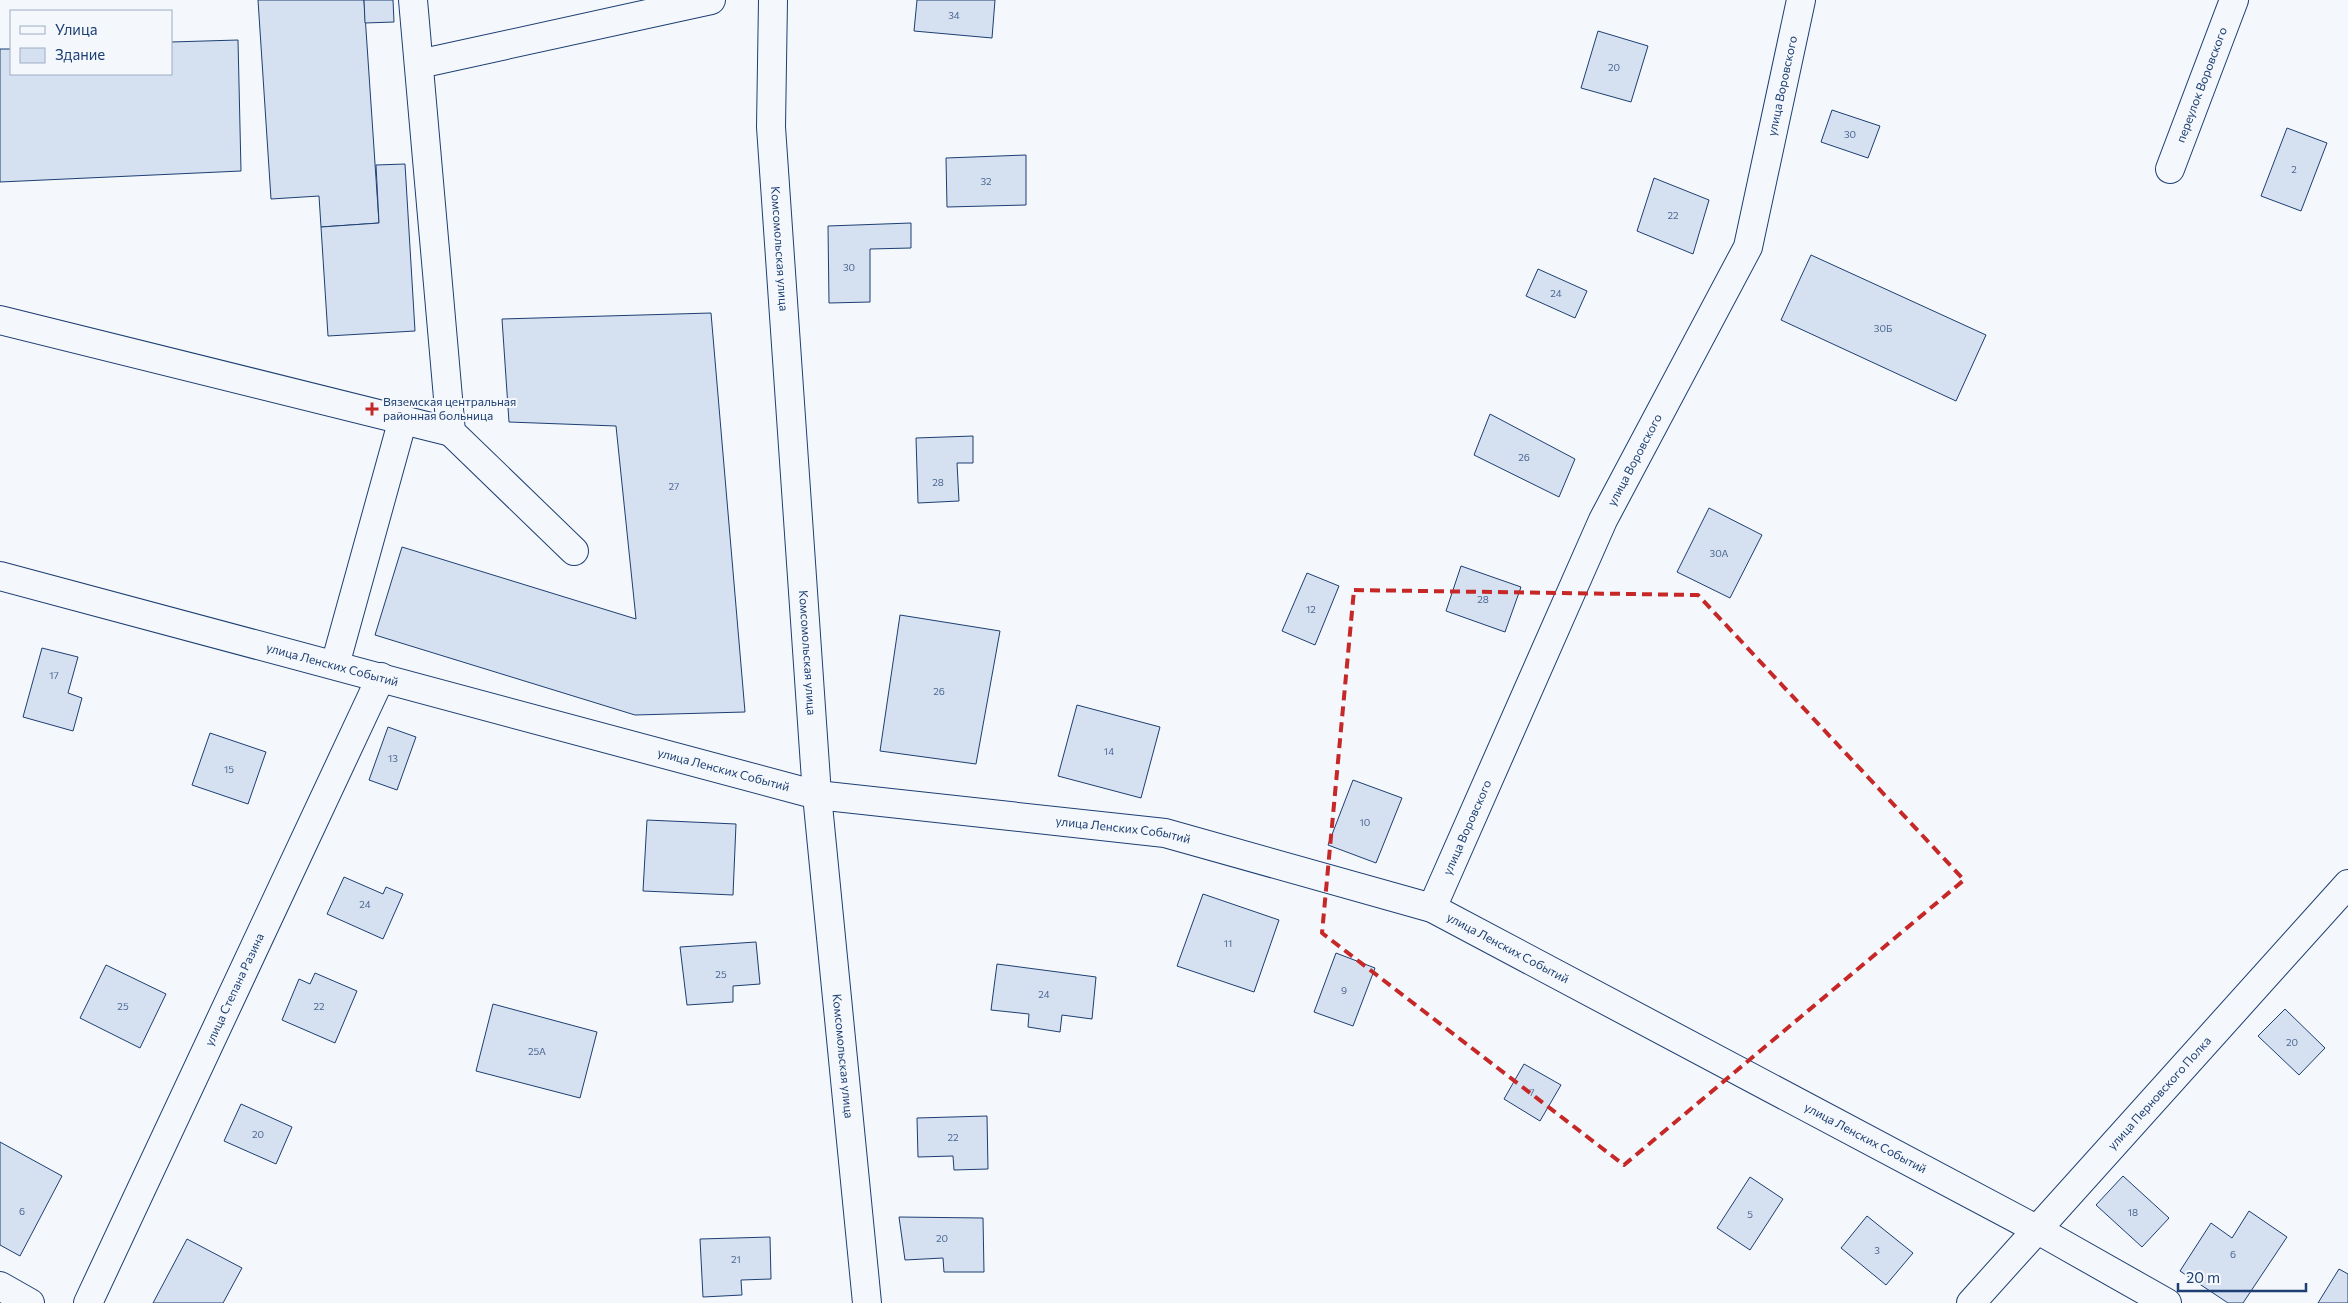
<svg xmlns="http://www.w3.org/2000/svg" width="2348" height="1303" font-family="Commissioner,sans-serif">
<style>
.building{fill:#d5e0f0;stroke:#1d3f73}
.lines{fill:none;stroke-linecap:round;stroke-linejoin:round}
.minor-casing{stroke:#1d3f73;stroke-width:30}
.major-casing{stroke:#1d3f73;stroke-width:30}
.minor{stroke:#f4f7fb;stroke-width:28}
.major{stroke:#f4f7fb;stroke-width:28}
.marked{fill:none;stroke:#c62828;stroke-width:4;stroke-dasharray:10 6;stroke-linejoin:round}
.poi-dot{fill:#c62828;stroke:#f4f7fb;stroke-width:2}
.labels{text-anchor:middle;stroke-width:4;stroke-linejoin:round;paint-order:stroke}
.number-label{font-size:10px;fill:#4b6792}
.street-label{font-size:12px;fill:#1d3f73;stroke:#f4f7fb}
.poi-label{font-size:12px;fill:#1d3f73;stroke:#f4f7fb;text-anchor:start}
</style>
<rect width="100%" height="100%" fill="#f4f7fb"/>
<g class="building">
<path d="M258,0H364L379,223L321,227L319,196L271,199Z"/>
<path d="M364,0H393L394,22L365,23Z"/>
<path d="M917,0H995L992,38L914,31Z"/>
<path d="M1598,31L1648,46L1631,102L1581,88Z"/>
<path d="M238,40L241,171L0,182V49H11V74H171V42Z"/>
<path d="M1832,110L1880,126L1868,158L1821,142Z"/>
<path d="M2287,128L2327,143L2301,211L2261,196Z"/>
<path d="M1026,155V205L947,207L946,158Z"/>
<path d="M405,164L415,331L328,336L321,227L379,223L376,165Z"/>
<path d="M1654,178L1709,200L1693,254L1637,231Z"/>
<path d="M911,223V248L870,249V302L829,303L828,226Z"/>
<path d="M1811,255L1986,335L1956,401L1781,320Z"/>
<path d="M1538,269L1587,291L1575,318L1526,296Z"/>
<path d="M711,313L745,712L635,715L375,635L402,547L636,619L616,426L509,422L502,319Z"/>
<path d="M1490,414L1575,459L1559,497L1474,455Z"/>
<path d="M973,436V463H957L959,501L918,503L916,438Z"/>
<path d="M1709,508L1762,535L1730,598L1677,572Z"/>
<path d="M1461,566L1521,587L1505,632L1446,611Z"/>
<path d="M1307,573L1339,586L1315,645L1282,631Z"/>
<path d="M900,615L1000,631L976,764L880,751Z"/>
<path d="M42,648L78,657L68,693L82,698L73,731L23,717Z"/>
<path d="M1077,705L1160,727L1141,798L1058,776Z"/>
<path d="M388,727L416,737L397,790L369,780Z"/>
<path d="M210,733L266,752L248,804L192,785Z"/>
<path d="M1353,780L1402,798L1376,863L1328,845Z"/>
<path d="M647,820L736,824L733,895L643,891Z"/>
<path d="M344,877L383,894L386,887L403,894L383,939L327,914Z"/>
<path d="M1203,894L1279,920L1254,992L1177,966Z"/>
<path d="M756,942L760,984L733,986V1002L687,1005L680,947Z"/>
<path d="M1336,953L1375,968L1353,1026L1314,1012Z"/>
<path d="M997,964L1096,977L1092,1019L1062,1015L1060,1032L1028,1027L1029,1014L991,1010Z"/>
<path d="M106,965L166,994L140,1048L80,1018Z"/>
<path d="M315,973L357,991L335,1043L282,1020L299,979L310,984Z"/>
<path d="M493,1004L597,1032L580,1098L476,1071Z"/>
<path d="M2285,1009L2325,1048L2299,1075L2258,1036Z"/>
<path d="M1524,1064L1561,1085L1540,1121L1504,1099Z"/>
<path d="M241,1104L292,1127L276,1164L224,1141Z"/>
<path d="M987,1116L988,1169L954,1170L953,1156L918,1157L917,1118Z"/>
<path d="M0,1142L62,1176L20,1256L0,1245Z"/>
<path d="M2123,1176L2169,1218L2142,1247L2096,1205Z"/>
<path d="M1750,1177L1783,1199L1750,1250L1717,1228Z"/>
<path d="M2249,1211L2287,1237L2243,1303H2228L2180,1271L2211,1223L2232,1238Z"/>
<path d="M1867,1216L1913,1253L1886,1285L1841,1248Z"/>
<path d="M899,1217L983,1218L984,1272H944L943,1258L905,1260Z"/>
<path d="M770,1237L771,1279L741,1280L742,1295L703,1297L700,1239Z"/>
<path d="M187,1239L242,1268L223,1303H153Z"/>
<path d="M2339,1269L2348,1274V1303H2318Z"/>
</g>
<g class="lines">
<g class="minor-casing">
<g id="minor">
<path d="M413,0L451,432L574,551"/>
<path d="M419,64L711,0"/>
<path id="s1" d="M2170,169L2234,0"/>
<path d="M0,320L451,432"/>
<path id="s2" d="M0,576L817,795L1165,833L1432,908L2038,1230L2167,1303"/>
<path d="M335,665L403,419"/>
<path id="s3" d="M1432,908L1603,520L1748,247L1801,0"/>
<path d="M0,1286L30,1303"/>
<path id="s4" d="M88,1303L381,677"/>
<path id="s5" d="M1971,1303L2348,884"/>
</g>
</g>
<g class="major-casing">
<g id="major">
<path id="s6" d="M773,0L771,127L817,795L867,1303"/>
</g>
</g>
<use href="#minor" class="minor"/>
<use href="#major" class="major"/>
</g>
<path class="marked" d="M1354,590L1698,595L1964,880L1624,1165L1322,933Z"/>
<path class="poi-dot" d="M369.5 401.5h5v5h5v5h-5v5h-5v-5h-5v-5h5z"/>
<g class="labels">
<g class="number-label">
<text x="954" y="19">34</text>
<text x="1614" y="71">20</text>
<text x="1850" y="138">30</text>
<text x="2294" y="173">2</text>
<text x="986" y="185">32</text>
<text x="1673" y="219">22</text>
<text x="849" y="271">30</text>
<text x="1556" y="297">24</text>
<text x="1883" y="332">30Б</text>
<text x="1524" y="461">26</text>
<text x="938" y="486">28</text>
<text x="674" y="490">27</text>
<text x="1719" y="557">30А</text>
<text x="1483" y="603">28</text>
<text x="1311" y="613">12</text>
<text x="54" y="679">17</text>
<text x="939" y="695">26</text>
<text x="1109" y="755">14</text>
<text x="393" y="762">13</text>
<text x="229" y="773">15</text>
<text x="1365" y="826">10</text>
<text x="365" y="908">24</text>
<text x="1228" y="947">11</text>
<text x="721" y="978">25</text>
<text x="1344" y="994">9</text>
<text x="1044" y="998">24</text>
<text x="123" y="1010">25</text>
<text x="319" y="1010">22</text>
<text x="2292" y="1046">20</text>
<text x="537" y="1055">25А</text>
<text x="1532" y="1096">7</text>
<text x="258" y="1138">20</text>
<text x="953" y="1141">22</text>
<text x="22" y="1215">6</text>
<text x="2133" y="1216">18</text>
<text x="1750" y="1218">5</text>
<text x="942" y="1242">20</text>
<text x="1877" y="1254">3</text>
<text x="2233" y="1258">6</text>
<text x="736" y="1263">21</text>
</g>
<g class="street-label">
<text dy="4" stroke="none"><textPath href="#s1" startOffset="90">переулок Воровского</textPath></text>
<text dy="4" stroke="none"><textPath href="#s3" startOffset="898">улица Воровского</textPath></text>
<text dy="4" stroke="none"><textPath href="#s6" startOffset="249">Комсомольская улица</textPath></text>
<text dy="4" stroke="none"><textPath href="#s3" startOffset="492">улица Воровского</textPath></text>
<text dy="4" stroke="none"><textPath href="#s6" startOffset="654">Комсомольская улица</textPath></text>
<text dy="4" stroke="none"><textPath href="#s2" startOffset="344">улица Ленских Событий</textPath></text>
<text dy="4" stroke="none"><textPath href="#s2" startOffset="749">улица Ленских Событий</textPath></text>
<text dy="4" stroke="none"><textPath href="#s3" startOffset="88">улица Воровского</textPath></text>
<text dy="4" stroke="none"><textPath href="#s2" startOffset="1154">улица Ленских Событий</textPath></text>
<text dy="4" stroke="none"><textPath href="#s2" startOffset="1559">улица Ленских Событий</textPath></text>
<text dy="4" stroke="none"><textPath href="#s4" startOffset="346">улица Степана Разина</textPath></text>
<text dy="4" stroke="none"><textPath href="#s6" startOffset="1059">Комсомольская улица</textPath></text>
<text dy="4" stroke="none"><textPath href="#s5" startOffset="282">улица Перновского Полка</textPath></text>
<text dy="4" stroke="none"><textPath href="#s2" startOffset="1964">улица Ленских Событий</textPath></text>
</g>
<g class="poi-label">
<text x="383" y="406">Вяземская центральная<tspan x="383" dy="14">районная больница</tspan></text>
</g>
</g>
<rect x="10" y="10" width="162" height="65" fill="#f4f7fb" stroke="#9eadc5"/>
<rect x="20" y="26" width="25" height="8" fill="#f4f7fb" stroke="#9eadc5"/>
<text x="55" y="35" font-size="15" fill="#1d3f73">Улица</text>
<rect x="20" y="48" width="25" height="15" fill="#d5e0f0" stroke="#9eadc5"/>
<text x="55" y="60" font-size="15" fill="#1d3f73">Здание</text>
<path d="M2178 1283v8h128v-8" fill="none" stroke="#1d3f73" stroke-width="2.5"/>
<text x="2186" y="1283" font-size="15" fill="#1d3f73" stroke="#f4f7fb" stroke-width="4" paint-order="stroke">20 m</text>
</svg>
